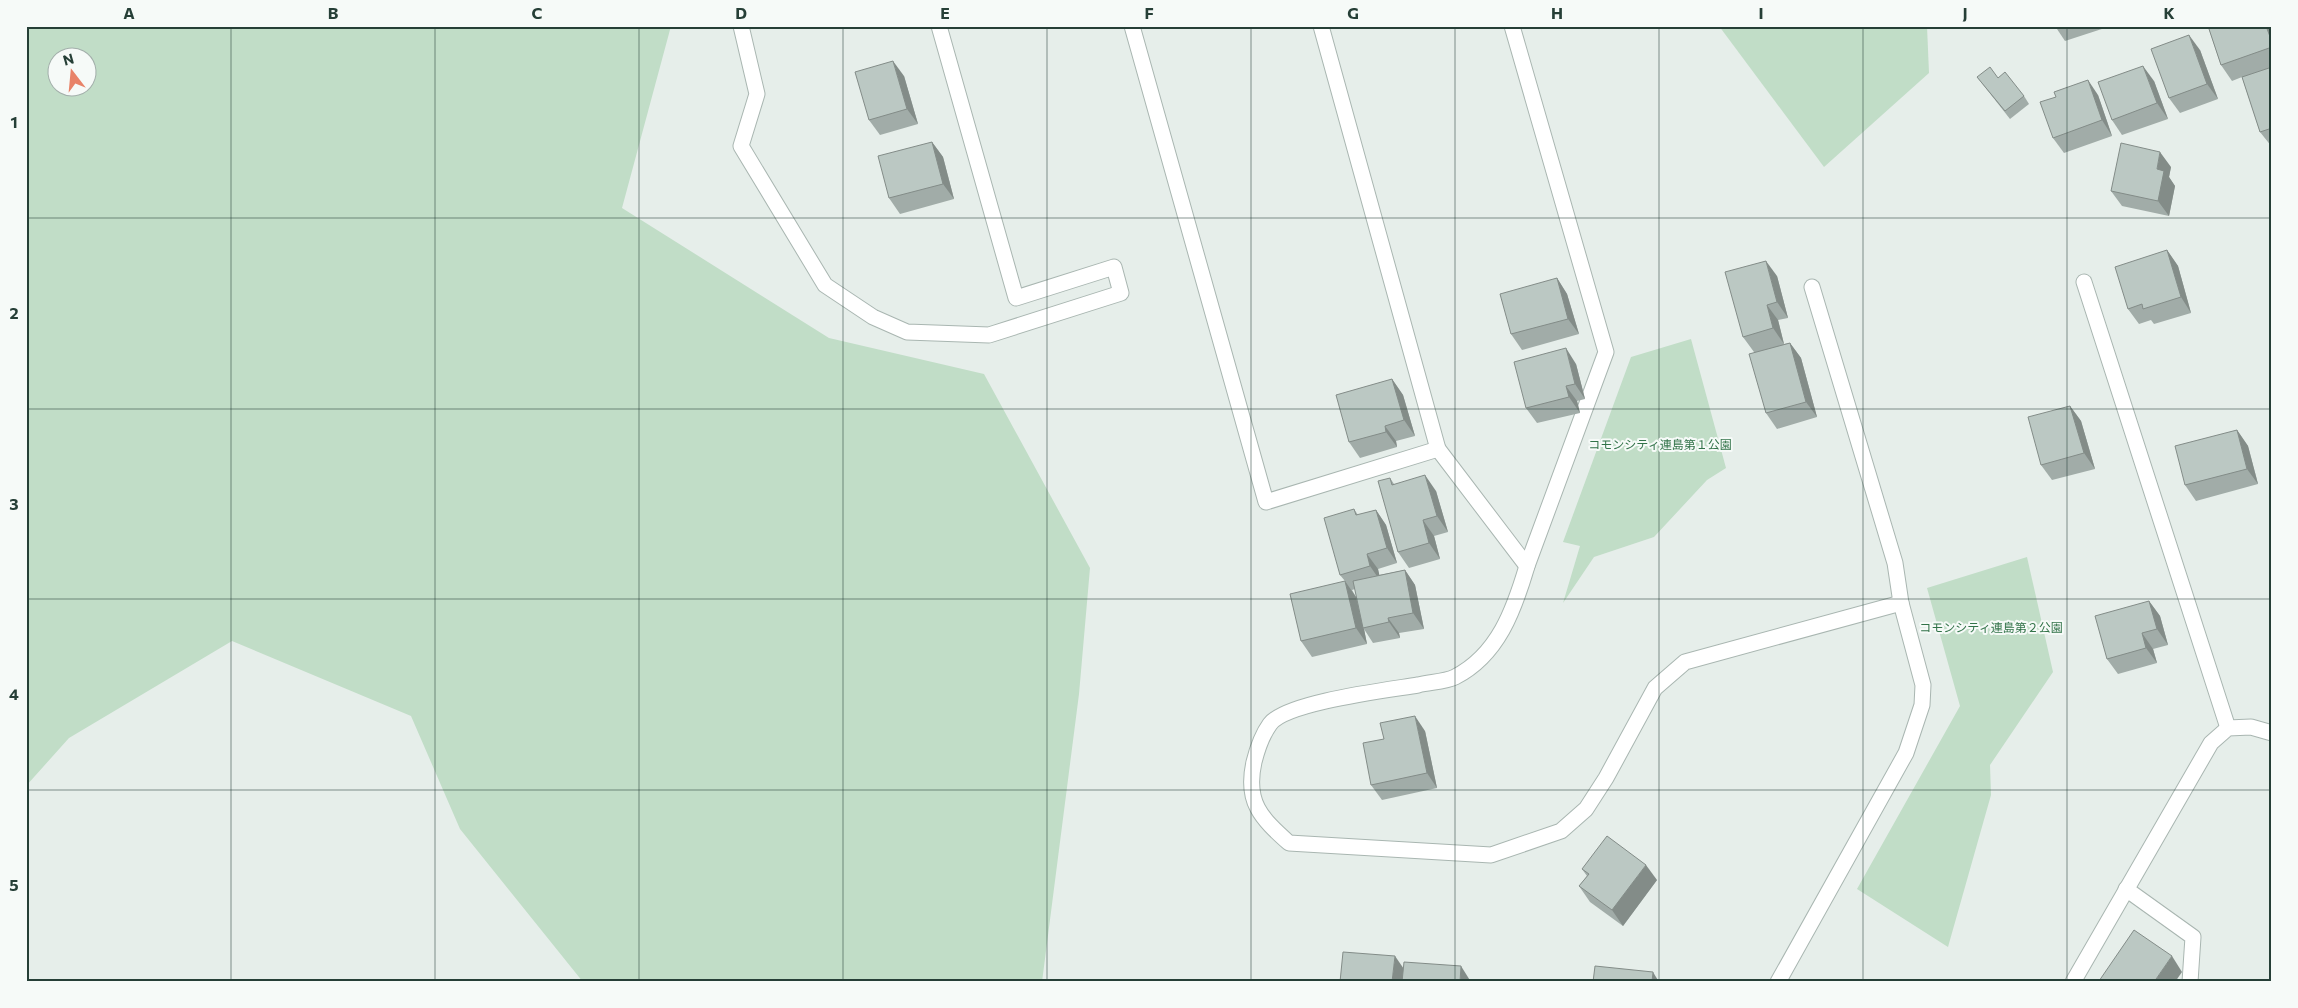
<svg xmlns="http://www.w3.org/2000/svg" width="2298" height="1008" font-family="Commissioner,'Noto Sans JP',sans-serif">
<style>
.green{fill:#c1ddc7;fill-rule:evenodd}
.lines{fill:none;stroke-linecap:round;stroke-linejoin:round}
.minor-casing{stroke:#a9b6b1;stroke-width:17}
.minor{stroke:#fff;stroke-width:15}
.wall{fill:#a1aca8;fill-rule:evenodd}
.shaded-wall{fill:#838c88}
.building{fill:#bbc8c3;stroke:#838c88}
.grid{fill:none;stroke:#263f37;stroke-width:1;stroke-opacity:0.55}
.labels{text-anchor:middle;stroke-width:4;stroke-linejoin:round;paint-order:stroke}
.park-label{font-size:12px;fill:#327349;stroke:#f6faf8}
.neatline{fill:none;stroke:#263f37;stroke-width:2}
.grid-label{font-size:16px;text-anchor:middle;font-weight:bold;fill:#263f37}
</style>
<rect width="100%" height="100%" fill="#e6eeea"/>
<g class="green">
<path d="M26,26H671L622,208L829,338L984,374L1090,568L1079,694L1042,982H583L460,829L411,716L232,641L69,738L26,786ZM58,58H88V88H58Z"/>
<path d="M1719,26H1927L1929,73L1824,167Z"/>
<path d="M1691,339L1726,468L1707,480L1654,537L1594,557L1563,603L1580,546L1563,542L1631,357Z"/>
<path d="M2027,557L2053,672L1990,765L1991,795L1948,947L1857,889L1960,706L1927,588Z"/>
</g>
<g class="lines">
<g class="minor-casing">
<g id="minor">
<path d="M741,26L757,94L741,146L825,285L873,317L907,332L989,335L1121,293L1114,267L1016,298L939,26"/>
<path d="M1132,26L1266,502L1438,449"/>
<path d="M1321,26L1438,449L1527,566"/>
<path d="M1512,26L1606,352L1527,566C1514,610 1498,655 1455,677C1445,682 1429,682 1418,685C1388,690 1286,702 1270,724C1262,735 1257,750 1254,762C1245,802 1261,818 1289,843L1491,855L1561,831L1586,809L1606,778L1655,688L1685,662L1901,603"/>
<path d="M2084,282L2228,728"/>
<path d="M2126,889L2193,937L2190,982"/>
<path d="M1778,982L1906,753L1922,705L1923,685L1901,603L1895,563L1812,287"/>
<path d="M2073,982L2211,743L2228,728L2251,727L2272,733"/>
</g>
</g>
<use href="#minor" class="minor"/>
</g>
<g class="wall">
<path d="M2055,26H2111L2065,41Z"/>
<path d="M2208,26H2272V67L2248,75L2272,67V147L2260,132L2242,77L2232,81L2221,65Z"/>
<path d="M2200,50L2218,99L2180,113L2169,98Z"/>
<path d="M904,76L918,124L880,135L869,120Z"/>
<path d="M1977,77L1998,78L2024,96L2029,104L2010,119Z"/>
<path d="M2154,81L2168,119L2122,135L2112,120Z"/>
<path d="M2098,95L2112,136L2064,153L2053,138L2056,97Z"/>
<path d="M932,142L943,157L954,199L900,214L889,198Z"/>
<path d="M2171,167L2169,177L2175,186L2169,216L2122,206L2111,191Z"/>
<path d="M2167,250L2178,266L2191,313L2154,324L2151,320L2139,324L2128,309Z"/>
<path d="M1777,276L1788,318L1778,320L1784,344L1790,343L1801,358L1817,417L1777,429L1766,413L1754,352L1743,337Z"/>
<path d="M1557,278L1567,294L1579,334L1522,350L1511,334Z"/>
<path d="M1576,364L1585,399L1577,401L1580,413L1537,423L1526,408Z"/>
<path d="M1392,379L1403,395L1415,436L1396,441L1397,447L1360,458L1349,442Z"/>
<path d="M2070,406L2081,421L2095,469L2052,480L2041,465Z"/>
<path d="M2237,430L2248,446L2258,484L2196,501L2185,485Z"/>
<path d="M1390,478L1394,484L1436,491L1448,532L1434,536L1440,559L1409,568L1398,552Z"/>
<path d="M1354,509L1358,515L1376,510L1386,525L1397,563L1378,569L1379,575L1405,570L1415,585L1424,629L1399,633L1400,638L1373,643L1364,629L1367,644L1312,657L1301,641L1345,581L1340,575ZM1355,589L1359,607L1356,597L1352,590Z"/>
<path d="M2149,601L2160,616L2168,645L2153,649L2157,663L2118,674L2107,659Z"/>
<path d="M1425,731L1437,788L1382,800L1371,785Z"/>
<path d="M1582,869L1657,880L1623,926L1590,902L1579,886L1587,876Z"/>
</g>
<g class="shaded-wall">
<path d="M2266,26H2272V42Z"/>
<path d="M2189,35L2200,50L2218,99L2207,84Z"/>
<path d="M893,61L904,76L918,124L907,109Z"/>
<path d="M2143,66L2154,81L2168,119L2157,103Z"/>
<path d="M2088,80L2098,95L2112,136L2102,120Z"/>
<path d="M932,142L943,157L954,199L943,184Z"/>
<path d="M2160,152L2171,167L2169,177L2175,186L2169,216L2158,201L2157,169Z"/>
<path d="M2167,250L2178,266L2191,313L2181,297Z"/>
<path d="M1766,261L1777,276L1788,318L1777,302Z"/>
<path d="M1557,278L1567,294L1579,334L1568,319Z"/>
<path d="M1767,305L1778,320L1784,344L1773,328Z"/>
<path d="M1790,343L1801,358L1817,417L1806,402Z"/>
<path d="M1566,348L1576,364L1585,399L1575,384Z"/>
<path d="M1392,379L1403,395L1415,436L1404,420Z"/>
<path d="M1566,386L1577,401L1580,413L1569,397Z"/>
<path d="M2070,406L2081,421L2095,469L2084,453Z"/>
<path d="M1385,426L1396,441L1397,447L1386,432Z"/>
<path d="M2237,430L2248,446L2258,484L2247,469Z"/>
<path d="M1425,475L1436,491L1448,532L1437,516Z"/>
<path d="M1376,510L1386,525L1397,563L1387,548Z"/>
<path d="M1423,520L1434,536L1440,559L1429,543Z"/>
<path d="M1367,554L1378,569L1381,582L1370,566Z"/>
<path d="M1405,570L1415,585L1424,629L1413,613Z"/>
<path d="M1345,581L1356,597L1363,627V628L1364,629L1367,644L1356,628Z"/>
<path d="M2149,601L2160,616L2168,645L2157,629Z"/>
<path d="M1388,618L1399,633L1400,638L1389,622Z"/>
<path d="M2142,633L2153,649L2157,663L2146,648Z"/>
<path d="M1415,716L1425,731L1437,788L1427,773Z"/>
<path d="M1646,865L1657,880L1623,926L1612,910Z"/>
<path d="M1395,956L1406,972L1405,982H1392Z"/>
<path d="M2172,956L2182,972L2175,982H2154Z"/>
<path d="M1461,966L1471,982H1460Z"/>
<path d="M1653,972L1659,982H1652Z"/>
</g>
<g class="building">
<path d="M2208,26H2266L2272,42V47L2221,65Z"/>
<path d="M2189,35L2207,84L2169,98L2151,49Z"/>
<path d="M893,61L907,109L869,120L855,72Z"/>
<path d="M2143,66L2157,103L2112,120L2098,82Z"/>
<path d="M1990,67L1998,78L2005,72L2024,96L2005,111L1977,77Z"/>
<path d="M2272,67V128L2260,132L2242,77Z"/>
<path d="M2088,80L2102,120L2053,138L2040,102L2056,97L2054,92Z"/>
<path d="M932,142L943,184L889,198L878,156Z"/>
<path d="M2121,143L2160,152L2157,169L2164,171L2158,201L2111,191Z"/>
<path d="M2167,250L2181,297L2143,309L2142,304L2128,309L2115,267Z"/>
<path d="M1766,261L1777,302L1767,305L1773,328L1743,337L1725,272Z"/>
<path d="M1557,278L1568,319L1511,334L1500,294Z"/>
<path d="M1790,343L1806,402L1766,413L1749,354Z"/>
<path d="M1566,348L1575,384L1566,386L1569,397L1526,408L1514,362Z"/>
<path d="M1392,379L1404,420L1385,426L1386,432L1349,442L1336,395Z"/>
<path d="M2070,406L2084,453L2041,465L2028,417Z"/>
<path d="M2237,430L2247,469L2185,485L2175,446Z"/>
<path d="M1425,475L1437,516L1423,520L1429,543L1398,552L1378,481L1390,478L1392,485Z"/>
<path d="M1354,509L1356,515L1376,510L1387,548L1367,554L1370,566L1340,575L1324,518Z"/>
<path d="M1405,570L1413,613L1388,618L1389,622L1363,628L1353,581Z"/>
<path d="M1345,581L1356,628L1301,641L1290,594Z"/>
<path d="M2149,601L2157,629L2142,633L2146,648L2107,659L2095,616Z"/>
<path d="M1415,716L1427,773L1371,785L1363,743L1384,739L1380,723Z"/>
<path d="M1607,836L1646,865L1612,910L1579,886L1589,874L1582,869Z"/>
<path d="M2134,930L2172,956L2154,982H2100L2099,981Z"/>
<path d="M1343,952L1395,956L1392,982H1340Z"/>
<path d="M1404,962L1461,966L1460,982H1402Z"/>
<path d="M1595,966L1653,972L1652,982H1593Z"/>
</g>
<path class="grid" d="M231,26V982M435,26V982M639,26V982M843,26V982M1047,26V982M1251,26V982M1455,26V982M1659,26V982M1863,26V982M2067,26V982M26,218H2272M26,409H2272M26,599H2272M26,790H2272"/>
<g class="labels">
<g class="park-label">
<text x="1660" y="449">コモンシティ連島第１公園</text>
<text x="1991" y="632">コモンシティ連島第２公園</text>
</g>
</g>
<rect width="2298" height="1008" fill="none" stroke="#f6faf8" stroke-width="55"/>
<g transform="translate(72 72) rotate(344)"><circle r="24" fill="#f6faf8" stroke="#a3afab"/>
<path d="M0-4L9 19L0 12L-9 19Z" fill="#e88369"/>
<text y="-8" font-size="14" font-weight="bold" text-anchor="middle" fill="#263f37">N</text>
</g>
<rect x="28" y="28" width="2242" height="952" class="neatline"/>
<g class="grid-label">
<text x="129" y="19">A</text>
<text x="333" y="19">B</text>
<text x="537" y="19">C</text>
<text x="741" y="19">D</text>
<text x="945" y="19">E</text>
<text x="1149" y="19">F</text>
<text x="1353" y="19">G</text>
<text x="1557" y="19">H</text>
<text x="1761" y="19">I</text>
<text x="1965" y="19">J</text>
<text x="2169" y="19">K</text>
<text x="14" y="128">1</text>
<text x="14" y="319">2</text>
<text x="14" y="510">3</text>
<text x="14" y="700">4</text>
<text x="14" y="891">5</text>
</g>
</svg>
